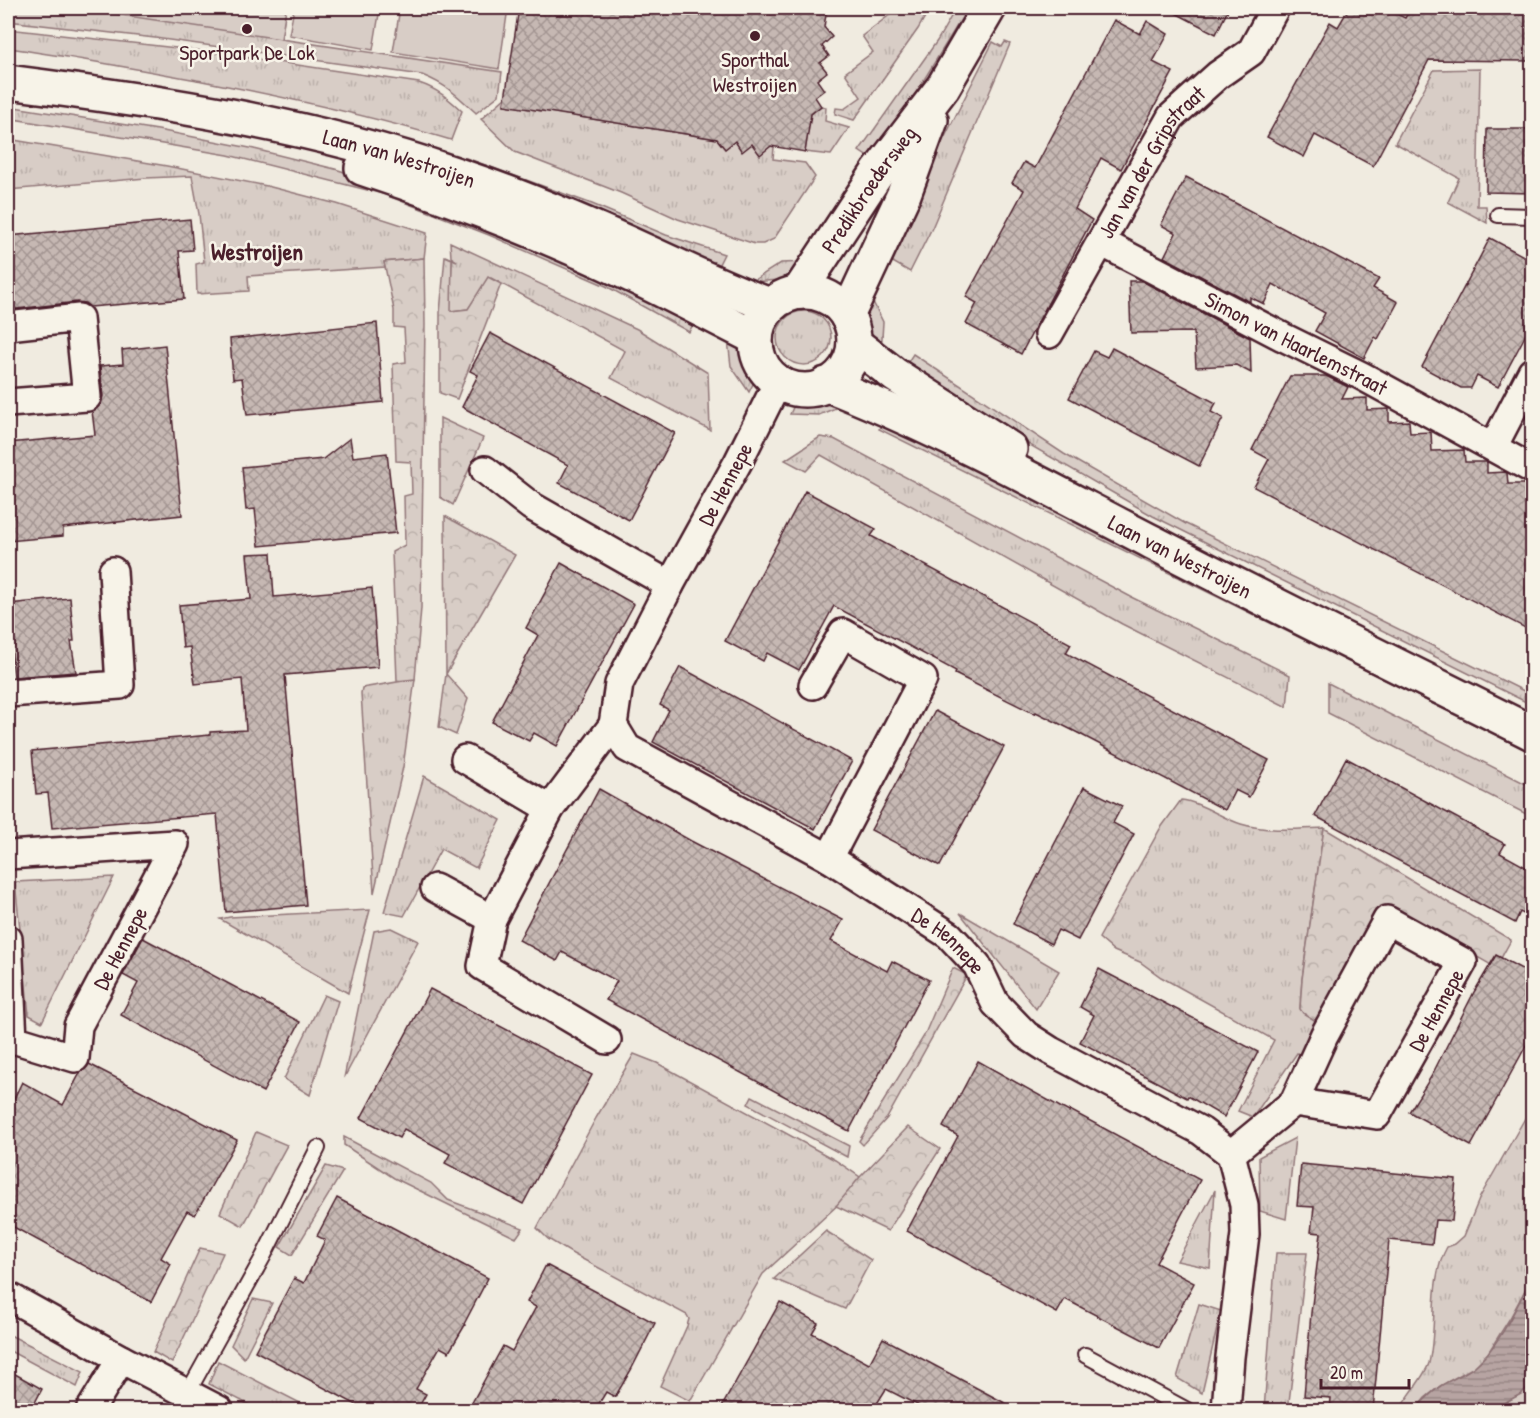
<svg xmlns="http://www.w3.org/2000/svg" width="1540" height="1418" font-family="'Patrick Hand',sans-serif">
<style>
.grass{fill:url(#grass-tufts);stroke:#917678;stroke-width:1.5}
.forest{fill:url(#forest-crowns);stroke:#917678;stroke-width:1.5}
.park{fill:#d8cdc6;stroke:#917678;stroke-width:1.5}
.water{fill:url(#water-rules);stroke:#8b6f72;stroke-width:1.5}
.building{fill:url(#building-cross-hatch);stroke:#4a1f2b;stroke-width:1.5}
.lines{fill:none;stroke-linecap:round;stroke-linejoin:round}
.lane-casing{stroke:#4a1f2b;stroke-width:18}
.street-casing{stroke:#4a1f2b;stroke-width:32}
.secondary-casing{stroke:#4a1f2b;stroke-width:38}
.lane{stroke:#f7f3e8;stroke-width:14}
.street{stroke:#f7f3e8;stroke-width:27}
.secondary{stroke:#f7f3e8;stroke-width:33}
.poi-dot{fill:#4a1f2b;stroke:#f7f3e8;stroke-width:2}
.labels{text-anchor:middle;stroke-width:5;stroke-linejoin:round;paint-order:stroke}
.poi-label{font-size:22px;fill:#4a1f2b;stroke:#f7f3e8}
.street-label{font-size:22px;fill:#4a1f2b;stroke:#f7f3e8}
.neighbourhood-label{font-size:24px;font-weight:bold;fill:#4a1f2b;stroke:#f7f3e8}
</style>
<defs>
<pattern id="grass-tufts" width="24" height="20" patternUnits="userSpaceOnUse" patternTransform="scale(1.5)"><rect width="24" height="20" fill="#d8cdc6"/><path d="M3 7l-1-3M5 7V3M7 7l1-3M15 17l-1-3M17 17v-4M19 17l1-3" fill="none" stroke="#bbb0aa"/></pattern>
<pattern id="forest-crowns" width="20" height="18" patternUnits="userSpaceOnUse" patternTransform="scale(1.5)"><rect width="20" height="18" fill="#d8cdc6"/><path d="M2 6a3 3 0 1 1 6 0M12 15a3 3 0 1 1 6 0" fill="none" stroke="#bbb0aa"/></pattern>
<pattern id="water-rules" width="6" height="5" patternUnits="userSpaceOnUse" patternTransform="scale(1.5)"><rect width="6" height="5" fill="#b7a4a2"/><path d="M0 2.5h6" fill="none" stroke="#978584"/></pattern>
<pattern id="building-cross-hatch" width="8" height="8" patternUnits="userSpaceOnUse" patternTransform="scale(1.5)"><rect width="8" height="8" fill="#c6b8b3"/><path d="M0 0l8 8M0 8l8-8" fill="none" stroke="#a39592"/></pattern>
</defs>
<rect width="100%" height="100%" fill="#f0ebe0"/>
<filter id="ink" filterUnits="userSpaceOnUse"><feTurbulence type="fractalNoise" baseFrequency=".0167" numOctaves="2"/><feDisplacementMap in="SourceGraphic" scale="12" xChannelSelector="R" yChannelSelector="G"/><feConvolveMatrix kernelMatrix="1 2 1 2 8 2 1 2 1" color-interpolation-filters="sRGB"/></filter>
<g filter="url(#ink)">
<g class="grass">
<path d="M8,8H286L281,39L502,72L499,95L476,113C457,95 447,85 422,75L155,38L8,21Z"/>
<path d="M899,8H930L918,29L854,120L835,114L836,108L844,109L861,97L845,73L873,52L862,36Z"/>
<path d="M956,8H968L874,161L859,151L937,41Z"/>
<path d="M8,29L203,51L419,83C437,89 448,98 462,111L451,140C369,115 285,97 202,81C137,69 73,57 8,48Z"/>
<path d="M993,42L1002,47L1005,42L1010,44L932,228L910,272L884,257Z"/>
<path d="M1480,69L1477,206H1486L1487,223L1448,202L1459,178L1395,143L1434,70Z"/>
<path d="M505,98L504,105L717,139L725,149L735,141L742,151L752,144L760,154L771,146L774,147L773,159L805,163L815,177L774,239L763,244H755L678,219L621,193L515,152L481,119Z"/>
<path d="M8,106L158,130L250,148L335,169L414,194L697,317L689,332L606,286L489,235L383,194L228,155L8,118Z"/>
<path d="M821,106L826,107L825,121L849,128L831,155L805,152L811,114Z"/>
<path d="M8,139L167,166L267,186L337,204L427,233L424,258L384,262L385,267L248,276L249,291L197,294L196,264L204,262L199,214L192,176L146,178L8,190Z"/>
<path d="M466,158L592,204L666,235L724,254L716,270L462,169Z"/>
<path d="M450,242L637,329L708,373L710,430L611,378L625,351L491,278L468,309L450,311L452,259L457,261L451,257Z"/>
<path d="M806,262L793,279L751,282L781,263Z"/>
<path d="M870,296L883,322L881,354L865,340L862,317Z"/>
<circle cx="804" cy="338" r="27"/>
<path d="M728,340L742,346L756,378L749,392L731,366Z"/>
<path d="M913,354L1064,454L1186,524L1532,695V705L1153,516L902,371Z"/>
<path d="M797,399H842L852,401L819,415L790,414Z"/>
<path d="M886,417L1532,742V753L879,429Z"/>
<path d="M820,437L834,439L1131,597L1290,675L1287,707L1122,624L821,455L806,471L785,460Z"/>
<path d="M415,679L403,767L374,893L361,693L362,688Z"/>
<path d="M1328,683L1532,787V817L1328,713Z"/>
<path d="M424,776L501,820L476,868L441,849L404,916L384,912Z"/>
<path d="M1181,800C1201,802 1221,818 1241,824C1267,832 1298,829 1324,828L1302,979L1300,1008L1303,1013L1321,1024L1303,1056L1297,1053L1253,1117L1238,1111L1274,1040L1161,977L1140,962L1114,951L1099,938L1160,829Z"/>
<path d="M114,877L42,1022L29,1015L15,882Z"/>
<path d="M370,910L348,993L220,919L230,917Z"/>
<path d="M960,913L1059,971L1036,1009Z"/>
<path d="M391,928L418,941L344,1078L374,931Z"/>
<path d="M324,995L338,1001L310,1095L284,1079Z"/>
<path d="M634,1054L657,1063L835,1160L860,1177L842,1201L763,1274L690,1401L660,1386L687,1326L689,1319L687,1315L573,1254L548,1239L537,1228L596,1118Z"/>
<path d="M1532,1106V1277L1510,1318L1488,1353L1474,1367L1440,1386L1425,1398L1415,1410H1399C1406,1399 1426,1374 1429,1363C1438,1325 1428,1281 1447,1247L1455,1244L1464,1236L1480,1197Z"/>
<path d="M344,1137L431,1183L448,1200L523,1228L516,1238L394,1178L344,1145Z"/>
<path d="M1295,1138L1286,1219L1260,1211L1259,1157Z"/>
<path d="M326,1166L343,1171L292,1255L279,1247Z"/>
<path d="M1215,1190L1210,1268L1177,1261Z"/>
<path d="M1276,1253H1307L1288,1410H1264Z"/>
<path d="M253,1299L272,1303L244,1358L231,1345Z"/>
<path d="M1199,1304L1221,1311L1202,1393L1177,1378Z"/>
<path d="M8,1334L83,1372L77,1387L8,1350Z"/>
<path d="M218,1361L308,1407L306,1410H259L209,1384Z"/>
<path d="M1532,1383V1410H1491L1521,1394Z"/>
</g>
<g class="forest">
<path d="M445,256L452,259L451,311L468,309L488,277L501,284L457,399L440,393V313Z"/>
<path d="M424,258L425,325L421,608L415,679L397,681L392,552L405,545L404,496L412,494L411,462L396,461L393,364L406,362L404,328L394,327V310L384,262Z"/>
<path d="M440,418L483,438L453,505L440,497Z"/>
<path d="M445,516L515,555L446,674L468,699L456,735L439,727L446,674Z"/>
<path d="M1324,828L1511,940L1495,969L1488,963L1404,915L1321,1024L1303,1013L1300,1009L1302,979Z"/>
<path d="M953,968L967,975L887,1118L863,1145L859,1141L924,1036Z"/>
<path d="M752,1096L849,1146L847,1157L748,1104Z"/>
<path d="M908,1127L940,1149L888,1231L836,1206L860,1177Z"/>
<path d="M256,1132L287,1145L243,1226L220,1213Z"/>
<path d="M826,1231L871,1260L845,1309L774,1279Z"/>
<path d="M200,1248L223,1253L172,1363L153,1352Z"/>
</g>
<g class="park">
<path d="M75,8H286L281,39Z"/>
<path d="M294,8H380L373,50L289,35Z"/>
<path d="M400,8H508L499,69L393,52Z"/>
</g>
<path class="water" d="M1532,1277V1383L1521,1394L1491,1410H1415C1423,1401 1431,1392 1442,1385C1452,1379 1465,1374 1474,1367C1500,1346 1517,1305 1532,1277Z"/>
<g class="building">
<path d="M519,8H827L824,27L832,37L822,46L829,56L820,63L827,72L817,80L824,90L815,97L821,106L811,114L805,152L771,146L760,155L752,144L742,152L735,141L725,149L717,139L504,105Z"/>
<path d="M1166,8H1229L1216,34Z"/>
<path d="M1349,8H1385L1405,18L1411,8H1530L1531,61L1429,60L1373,166L1315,135L1304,157L1267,137L1330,22L1338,27Z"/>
<path d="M1114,20L1140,34L1147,21L1168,34L1153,62L1173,72L1121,169L1101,158L1075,209L1092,220L1021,354L966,324L977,303L966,297L1024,190L1012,183L1024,162L1035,168Z"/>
<path d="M1487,129H1533V193L1486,192Z"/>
<path d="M1186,177L1379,279L1373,288L1398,302L1378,339L1375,337L1364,358L1315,331L1325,313L1273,284L1264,304L1250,297V302L1164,257L1176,233L1161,225Z"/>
<path d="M190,219L193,250L179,251L184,299L90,307L85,303L77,302L8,310V236Z"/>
<path d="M1490,238L1533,261V321L1498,387L1477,376L1471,388H1461L1422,367Z"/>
<path d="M1129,281H1142L1250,338L1251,373L1236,365L1196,367L1194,332L1131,333Z"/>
<path d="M377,323L383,402L247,415L242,378L233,379L230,339Z"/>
<path d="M490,333L675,433L629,520L559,483L568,465L462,407L478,375L470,371Z"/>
<path d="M165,345L182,515L63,528V536L8,541V443L95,435L92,411L101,404L103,396L100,366L123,364L122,350Z"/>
<path d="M1112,348L1216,403L1211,412L1223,418L1199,466L1069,398L1094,351L1107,357Z"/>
<path d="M1290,376H1326L1348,387L1342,399L1367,398V410L1389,409V422L1409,421L1410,433L1431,432L1432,451L1464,450L1465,462H1487V473L1505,472L1507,473L1508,484H1529L1533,568V632L1254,487L1269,459L1252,450Z"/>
<path d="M350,438L353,457L387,453L396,533L259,546L255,509L246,510L242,467L323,459Z"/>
<path d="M805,491L876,529L871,536L1071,644L1066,653L1269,760L1249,797L1235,790L1225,810L1076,732L1036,712L1035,714L955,674L956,671L834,606L799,670L767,653L763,661L725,641Z"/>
<path d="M271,553L274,597L372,588L378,667L285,675L306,905L226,912L217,814L52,828L48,793L36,794L32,751L178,738L210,735V732L246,730L242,679L195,684L190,647L183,648L179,605L251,599L247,554Z"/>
<path d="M561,563L634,604L557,746L534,733L529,741L492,722L538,635L526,628Z"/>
<path d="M70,598L74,641H71L76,672L14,677L11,646L8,647V604Z"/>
<path d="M680,667L852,761L815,829L653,742L669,710L660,705Z"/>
<path d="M935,711L1004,747L940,866L871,830Z"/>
<path d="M1346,758L1505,844L1500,853L1533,871V919L1520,912L1515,923L1315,816Z"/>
<path d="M1084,787L1122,806L1113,823L1134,834L1078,940L1058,930L1051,944L1013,924Z"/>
<path d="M599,789L691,841L843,920L831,941L887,971L892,961L929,980L849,1131L606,1000L617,981L562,952L557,961L519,940Z"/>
<path d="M143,938L300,1022L263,1092L121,1015L138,983L123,975Z"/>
<path d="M1496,955L1533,975V1033L1471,1146L1409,1112L1431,1077L1474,992Z"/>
<path d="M1099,969L1258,1052L1224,1117L1188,1096L1187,1098L1080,1042L1094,1015L1080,1007Z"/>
<path d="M430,989L592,1075L523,1204L445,1163L450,1154L404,1129L399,1138L361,1118Z"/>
<path d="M978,1061L1069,1112L1070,1110L1200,1180L1156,1263L1194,1283L1159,1348L1065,1299L1057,1313L907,1231L958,1136L943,1127Z"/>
<path d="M89,1064L237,1140L195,1215L187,1211L161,1258L171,1264L151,1302L8,1224V1111L22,1082L63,1105L80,1073Z"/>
<path d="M1301,1164L1456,1179L1452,1221L1435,1220L1432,1244L1389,1240L1373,1410H1330L1331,1398L1304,1396L1311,1313L1321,1233L1311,1232L1314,1207L1297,1206Z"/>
<path d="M337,1198L488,1278L464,1324L465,1325L449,1352L440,1347L416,1389L426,1394L417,1410H366L255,1351L294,1278L304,1283L325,1240L317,1236Z"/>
<path d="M546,1265L655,1323L631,1370L615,1397L606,1392L595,1410H468L503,1346L512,1351L536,1307L527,1302Z"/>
<path d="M780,1302L818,1323L812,1333L869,1364L883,1338L1018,1410H927L886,1389L873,1410H720Z"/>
<path d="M8,1370L42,1389L31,1410H8Z"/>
</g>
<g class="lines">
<g class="lane-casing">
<g id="lane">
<path d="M1498,215L1532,216"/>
<path d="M1085,1355L1187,1410"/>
<path d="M187,1394L263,1257L318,1148"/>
</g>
</g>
<g class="street-casing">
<g id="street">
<path id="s1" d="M1101,242L1283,337L1362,376L1532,469"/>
<path d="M8,326L79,318L87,397L8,403"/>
<path id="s2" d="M1049,334L1171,117L1218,75L1251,52L1275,8"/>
<path id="s3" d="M778,382L738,462L670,585L619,684L613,725L627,748L829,858L949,935L977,965L995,1003L1026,1035L1051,1051L1201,1131L1231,1154L1244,1205L1245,1234L1230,1357L1226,1410"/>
<path d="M1493,447L1532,372"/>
<path d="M485,470L531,506L670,585"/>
<path d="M813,685L843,633L923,679L829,858"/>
<path d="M8,693L120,685L113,571"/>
<path d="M465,759L550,809"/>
<path d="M8,855L175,844L78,1026L75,1058L13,1039L8,939"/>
<path d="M435,888L492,919"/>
<path d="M607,1040L482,966L492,919L550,809L613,725"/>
<path d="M1231,1154L1294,1102L1324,1036L1387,920L1463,962L1377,1115L1294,1102"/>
<path d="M8,1296L121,1359L219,1410"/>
<path d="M90,1410L121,1359"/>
</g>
</g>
<g class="secondary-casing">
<g id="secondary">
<path id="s4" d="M8,82C156,101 310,124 452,173C518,195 582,222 645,251C687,270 727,290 770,305"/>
<path d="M362,168C453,198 543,233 629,274C672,294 714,317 756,338"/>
<path id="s5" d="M799,292L878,172L943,87L989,8"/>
<circle cx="805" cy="341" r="49"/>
<path d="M847,316L904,194L931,120"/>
<path d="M854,343L895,375L1010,449"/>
<path id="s6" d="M826,384C939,428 1045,487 1152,542C1278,607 1406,670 1532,733"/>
</g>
</g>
<use href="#lane" class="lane"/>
<use href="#street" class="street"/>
<use href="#secondary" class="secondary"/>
</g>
</g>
<g class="poi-dot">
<circle cx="247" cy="29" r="6"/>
<circle cx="755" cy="36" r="6"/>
</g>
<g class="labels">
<g class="poi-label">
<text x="247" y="60">Sportpark De Lok</text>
<text x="755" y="67">Sporthal<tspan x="755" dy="25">Westroijen</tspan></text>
</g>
<g class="street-label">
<text dy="8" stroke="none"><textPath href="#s4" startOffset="399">Laan van Westroijen</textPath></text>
<text dy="8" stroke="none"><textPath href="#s2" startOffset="201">Jan van der Gripstraat</textPath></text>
<text dy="8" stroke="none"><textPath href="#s5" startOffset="124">Predikbroedersweg</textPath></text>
<text dy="8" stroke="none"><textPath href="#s1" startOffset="220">Simon van Haarlemstraat</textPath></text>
<text transform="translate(725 484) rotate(-62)" y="8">De Hennepe</text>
<text dy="8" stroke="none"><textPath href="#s6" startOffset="394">Laan van Westroijen</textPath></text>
<text dy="8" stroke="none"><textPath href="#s3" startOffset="786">De Hennepe</textPath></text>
<text transform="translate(120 948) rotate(-62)" y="8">De Hennepe</text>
<text transform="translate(1436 1010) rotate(-61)" y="8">De Hennepe</text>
</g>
<g class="neighbourhood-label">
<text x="257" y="260">Westroijen</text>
</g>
</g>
<rect width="1540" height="1418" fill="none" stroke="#f7f3e8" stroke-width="30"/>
<rect x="15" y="15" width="1510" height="1388" fill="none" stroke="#4a1f2b" stroke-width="2" filter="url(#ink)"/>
<path d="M1321 1379v9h88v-9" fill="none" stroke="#4a1f2b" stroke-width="3"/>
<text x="1330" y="1379" font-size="18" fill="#4a1f2b" stroke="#f7f3e8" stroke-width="4.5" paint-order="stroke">20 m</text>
</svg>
